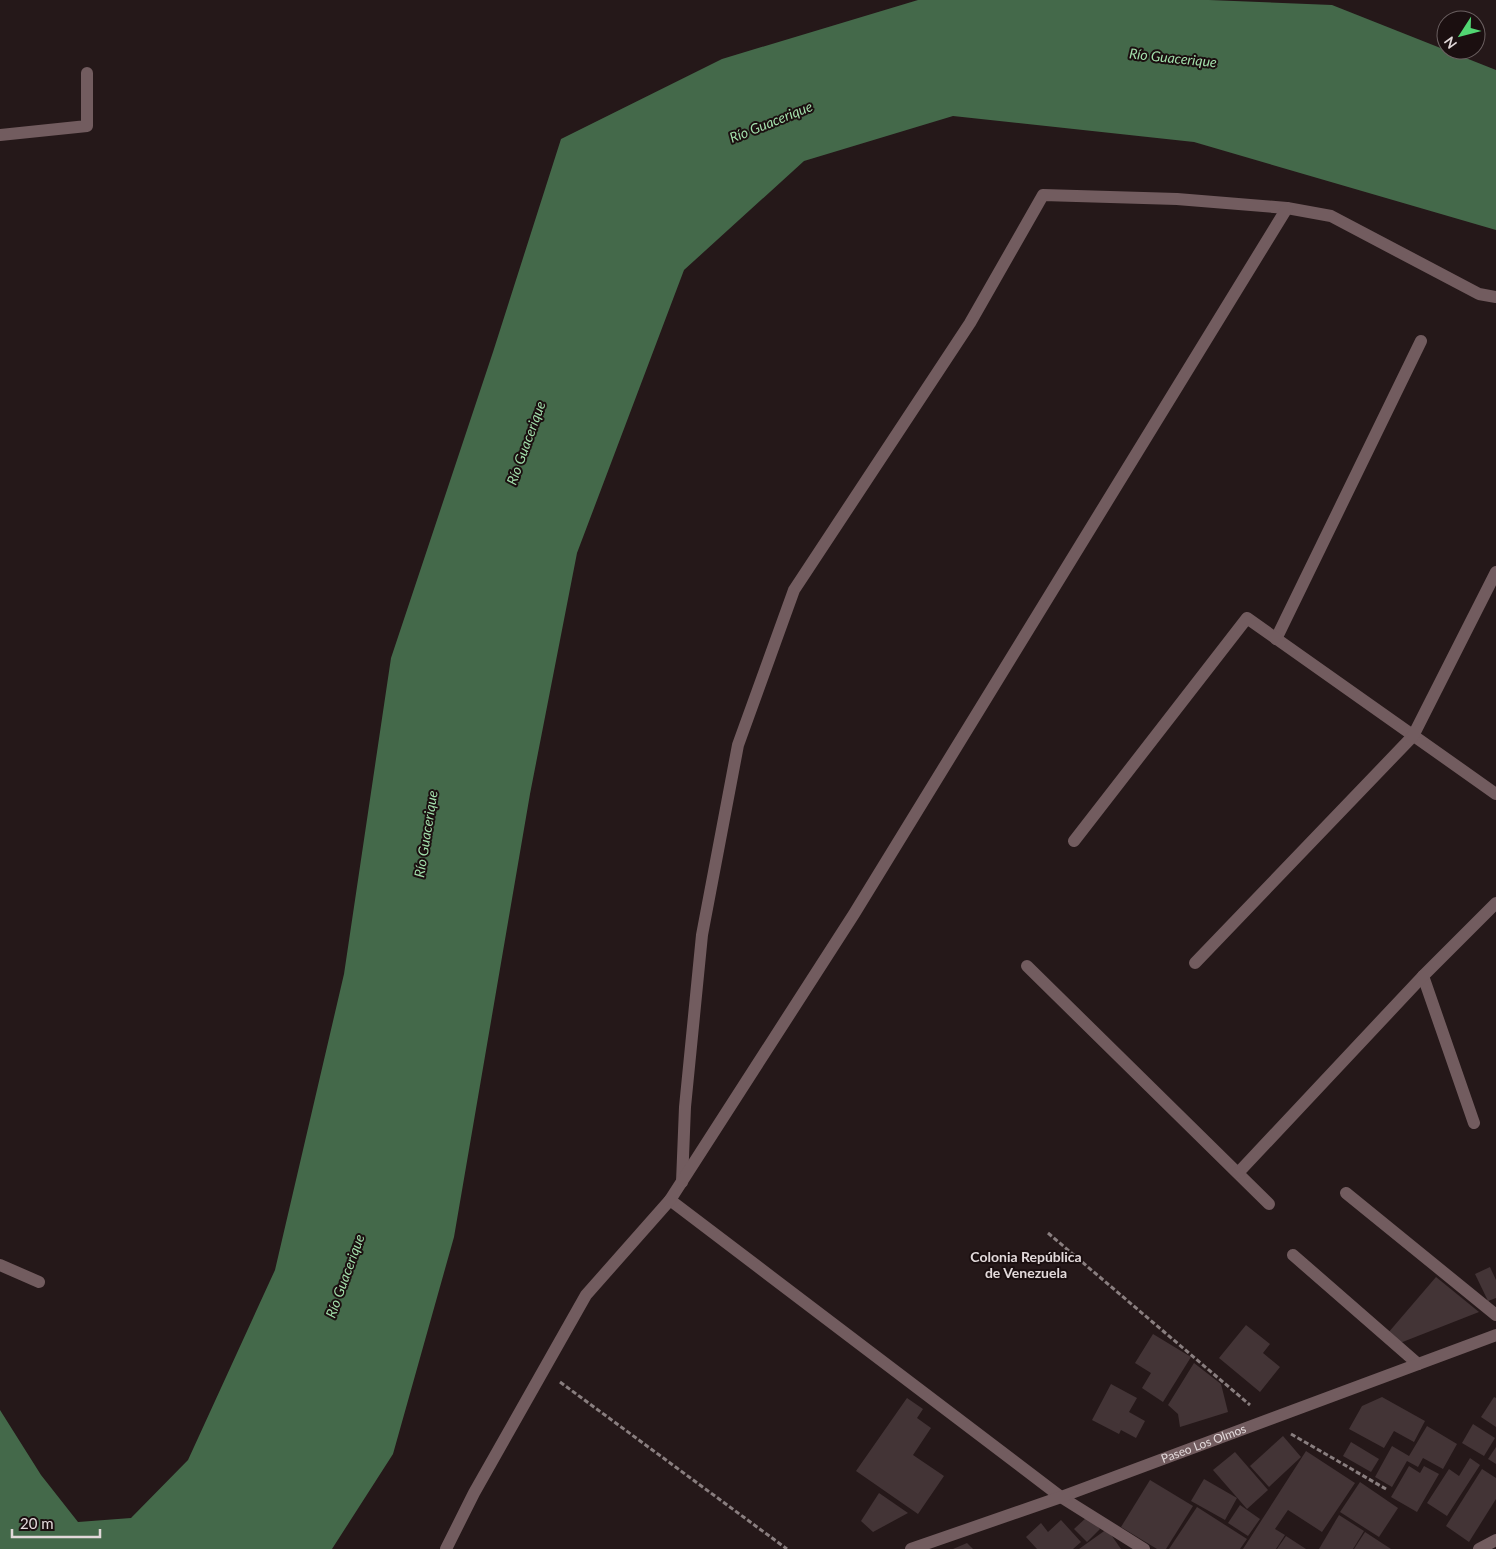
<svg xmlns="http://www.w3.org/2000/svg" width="1496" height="1549" font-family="Lato,sans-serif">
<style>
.water{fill:#44694a}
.building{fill:#433436}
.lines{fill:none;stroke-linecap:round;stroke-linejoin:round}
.path{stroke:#897e7f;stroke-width:3;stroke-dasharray:5 2.5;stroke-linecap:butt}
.minor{stroke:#725c5f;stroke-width:12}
.labels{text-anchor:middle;stroke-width:4;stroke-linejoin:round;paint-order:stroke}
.street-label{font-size:12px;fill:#e2d9da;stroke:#1b0f10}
.water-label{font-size:14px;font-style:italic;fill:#a2dfab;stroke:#1b0f10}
.neighbourhood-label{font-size:14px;font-weight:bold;fill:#e2d9da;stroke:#1b0f10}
</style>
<rect width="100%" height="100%" fill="#251819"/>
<path class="water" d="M918,0H1209L1332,5L1496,70V230L1194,142L953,116L804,161L684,270L577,553L530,794L454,1237L393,1454L332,1549H0V1410L41,1475L78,1522L131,1518L188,1460L275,1270L344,974L391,658L493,352L561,139L722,59Z"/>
<g class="building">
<path d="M1490,1267L1496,1280V1298L1488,1301L1475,1274Z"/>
<path d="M1436,1277L1479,1312L1400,1343L1388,1333Z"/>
<path d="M1246,1325L1270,1344L1263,1353L1280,1367L1260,1392L1219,1358Z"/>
<path d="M1153,1334L1191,1357L1163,1402L1142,1388L1151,1373L1135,1363Z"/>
<path d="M1194,1363L1221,1384L1228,1412L1180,1427L1178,1414L1168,1405Z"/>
<path d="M1111,1384L1137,1398L1129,1412L1145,1421L1136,1438L1121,1430L1119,1434L1092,1420Z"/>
<path d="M1382,1397L1425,1421L1414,1442L1394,1431L1384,1448L1349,1429L1362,1406Z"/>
<path d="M1494,1397L1496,1398V1427L1481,1417Z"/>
<path d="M907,1398L923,1409L917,1418L931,1428L913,1455L944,1476L918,1514L856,1471Z"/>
<path d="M1473,1424L1495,1438L1484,1456L1462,1443Z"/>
<path d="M1427,1426L1457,1444L1443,1469L1423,1458L1418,1467L1407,1461L1392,1487L1375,1477L1392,1446L1409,1456Z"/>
<path d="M1283,1436L1301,1457L1269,1487L1250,1466Z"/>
<path d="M1351,1442L1379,1459L1371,1472L1343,1456Z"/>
<path d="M1496,1447V1464L1488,1459Z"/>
<path d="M1306,1451L1355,1483L1322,1532L1288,1510L1275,1529L1285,1535L1276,1549H1243Z"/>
<path d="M1235,1452L1268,1490L1247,1509L1213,1470Z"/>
<path d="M1470,1458L1480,1465L1447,1516L1427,1503L1449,1469L1459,1476Z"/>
<path d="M1409,1466L1420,1473L1424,1466L1439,1474L1417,1512L1391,1497Z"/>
<path d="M1482,1469L1496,1478V1499L1469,1542L1446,1526Z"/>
<path d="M1204,1479L1237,1498L1225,1520L1191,1501Z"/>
<path d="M1150,1480L1193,1506L1166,1549H1157L1121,1527Z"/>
<path d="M1360,1482L1398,1508L1379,1537L1340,1512Z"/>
<path d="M879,1493L908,1513L873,1532L861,1521Z"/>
<path d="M1240,1505L1260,1519L1248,1536L1228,1523Z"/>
<path d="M1197,1507L1247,1539L1240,1549H1169Z"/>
<path d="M1339,1515L1364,1531L1353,1549H1319Z"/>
<path d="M1088,1516L1100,1529L1087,1542L1074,1529Z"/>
<path d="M1061,1520L1081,1542L1073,1549H1037L1026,1537L1041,1523L1048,1532Z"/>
<path d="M1107,1529L1121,1549H1079Z"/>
<path d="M1365,1532L1391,1549H1354Z"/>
<path d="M1286,1536L1306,1549H1277Z"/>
<path d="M967,1543L973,1549H953Z"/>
</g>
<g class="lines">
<g class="path">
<path d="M1048,1233L1250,1405"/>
<path d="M560,1382L787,1549"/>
<path d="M1291,1434L1386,1489"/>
</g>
<g class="minor">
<path d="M0,135L87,126V73"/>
<path d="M1276,639L1421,341"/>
<path d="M1074,841L1247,618L1496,794"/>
<path d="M1195,963L1413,736L1496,572"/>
<path d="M1027,966L1269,1204"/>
<path d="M1423,976L1474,1123"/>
<path d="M1238,1173L1423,976L1496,903"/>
<path d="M682,1182L685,1107L702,935L738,745L794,590L970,323L1043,195L1177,199L1287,208L1331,216L1479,294L1496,297"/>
<path d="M1346,1193L1496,1315"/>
<path d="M670,1200L1061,1497L1144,1549"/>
<path d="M1293,1255L1418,1364"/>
<path d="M0,1265L39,1282"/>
<path d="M446,1549L474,1493L586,1295L670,1200L854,914L1287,208"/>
<path id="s1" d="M911,1549L1061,1497L1496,1335"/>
<path d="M1479,1549L1496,1540"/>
</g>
</g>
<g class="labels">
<g class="street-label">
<text dy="4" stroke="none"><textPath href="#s1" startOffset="311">Paseo Los Olmos</textPath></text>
</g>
<g class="water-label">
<text transform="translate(1173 58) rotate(6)" y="5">Río Guacerique</text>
<text transform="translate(771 122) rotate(-22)" y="5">Río Guacerique</text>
<text transform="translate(526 443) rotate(-70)" y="5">Río Guacerique</text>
<text transform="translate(426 834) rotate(-81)" y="5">Río Guacerique</text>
<text transform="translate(345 1276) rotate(-70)" y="5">Río Guacerique</text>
</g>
<g class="neighbourhood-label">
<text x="1026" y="1262">Colonia República<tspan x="1026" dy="16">de Venezuela</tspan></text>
</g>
</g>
<g transform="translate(1461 35) rotate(234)"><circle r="24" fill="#1b0f10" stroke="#6b6061"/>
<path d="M0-4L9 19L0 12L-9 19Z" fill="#52d673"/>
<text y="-8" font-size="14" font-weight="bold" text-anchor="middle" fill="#e2d9da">N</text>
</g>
<path d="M12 1529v8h88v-8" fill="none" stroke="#e2d9da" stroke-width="2.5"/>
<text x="20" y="1529" font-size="15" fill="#e2d9da" stroke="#1b0f10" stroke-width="4" paint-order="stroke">20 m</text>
</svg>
